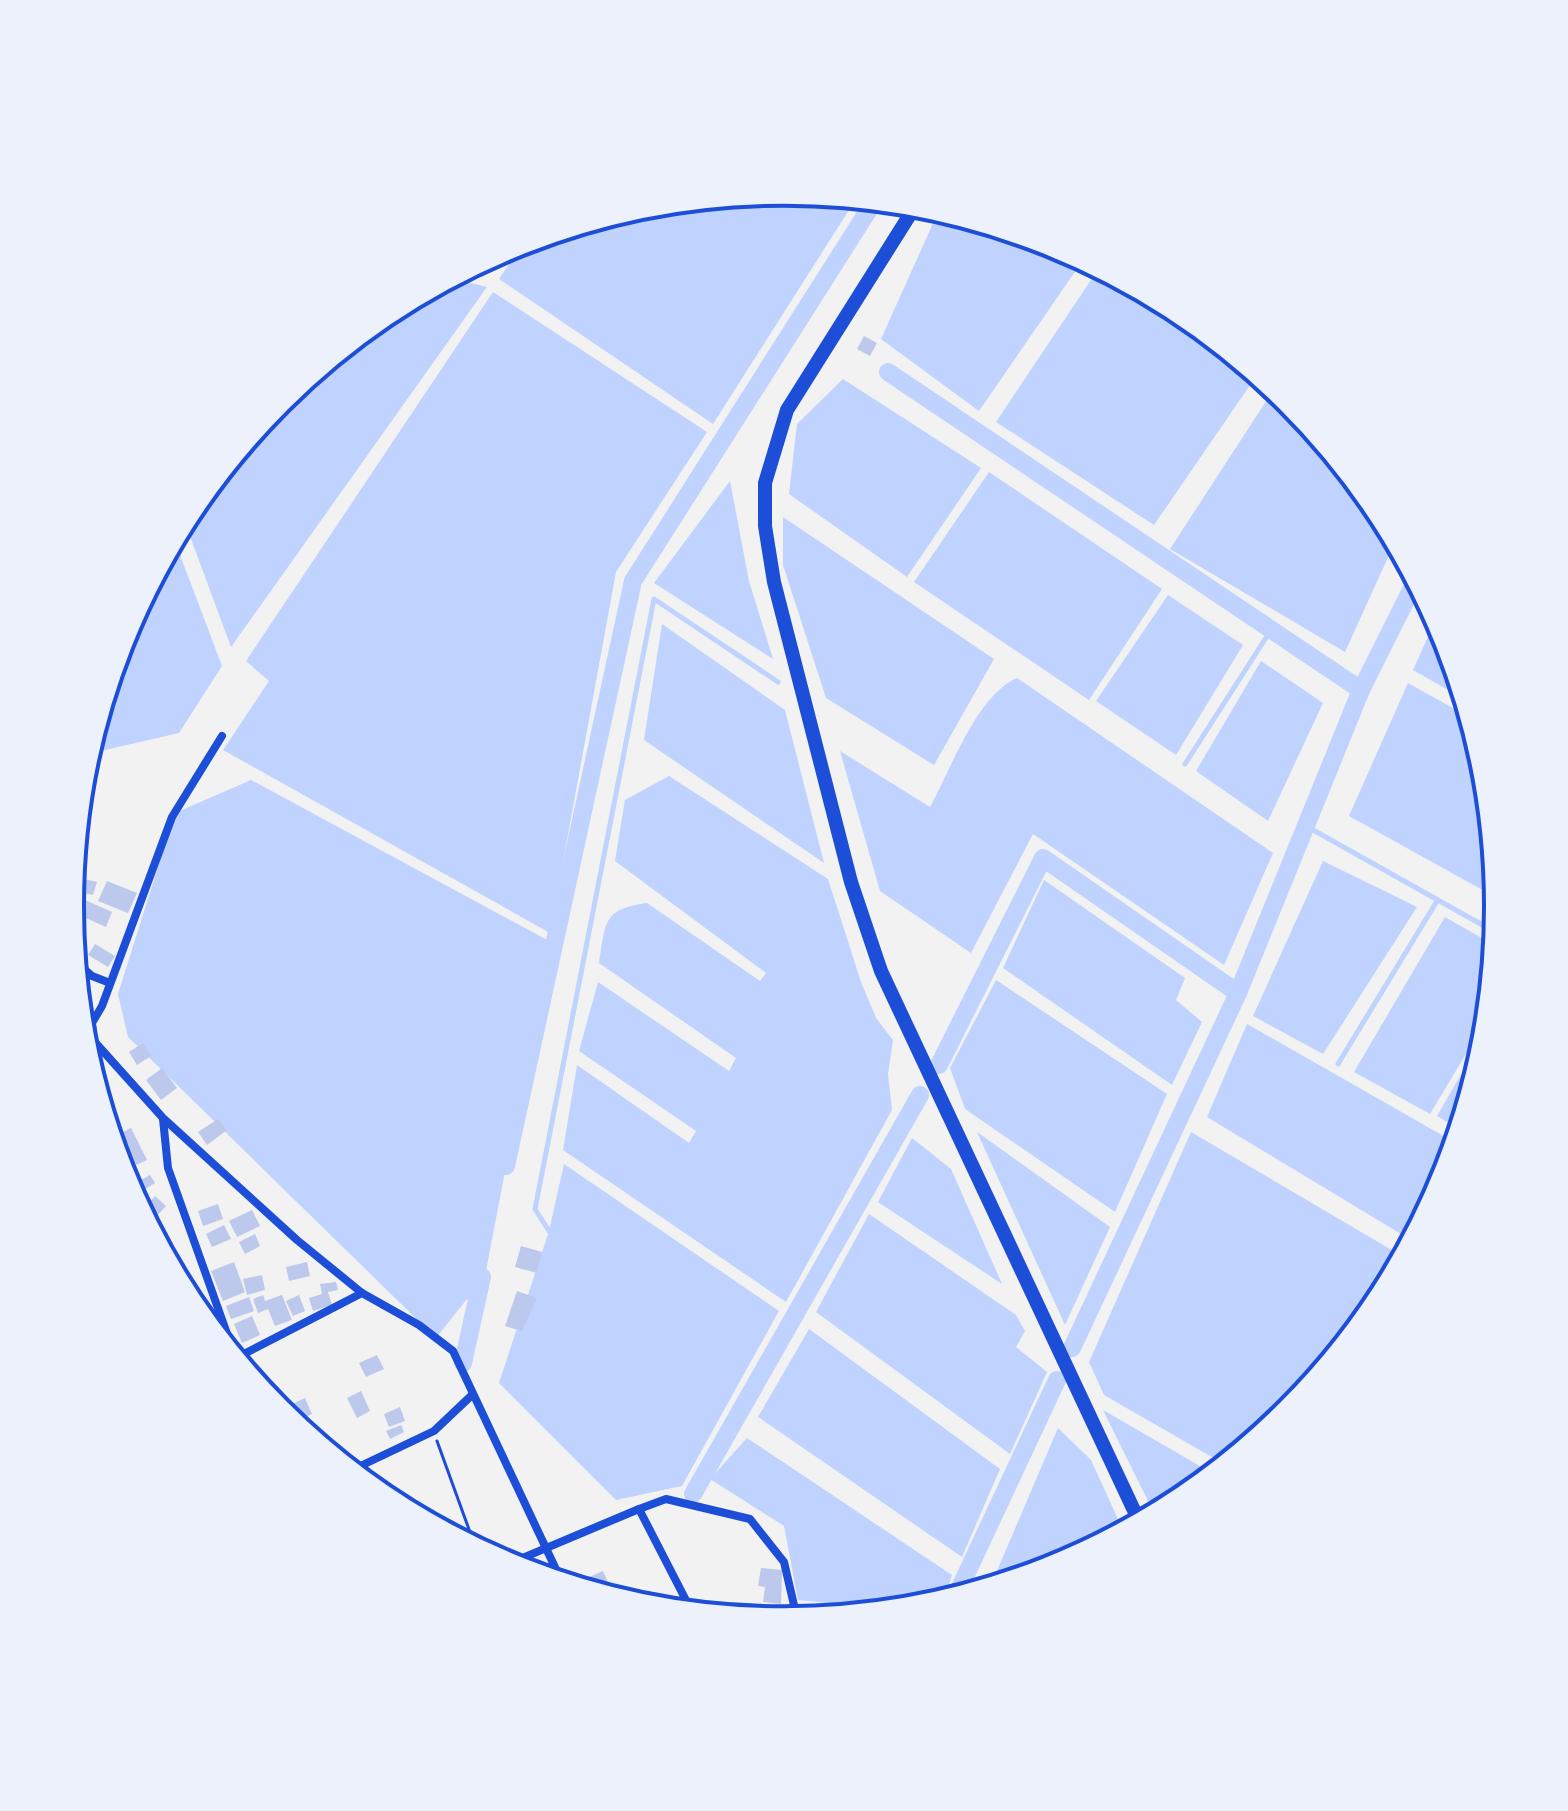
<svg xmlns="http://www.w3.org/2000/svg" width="1568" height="1811" font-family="Lato,sans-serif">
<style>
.water{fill:#bfd3fe}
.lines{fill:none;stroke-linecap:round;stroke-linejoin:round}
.stream{stroke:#bfd3fe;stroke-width:5}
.canal{stroke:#bfd3fe;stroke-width:18}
.building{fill:#bdc9ec}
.path{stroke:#1d4ed8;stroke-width:3}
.minor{stroke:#1d4ed8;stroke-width:8}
.secondary{stroke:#1d4ed8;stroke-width:14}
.rim{fill:none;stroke:#1d4ed8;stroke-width:4}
</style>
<rect width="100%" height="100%" fill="#f2f2f2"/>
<g class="water">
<path d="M784,192L856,199L713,424L499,279L524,242L645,205Z"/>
<path d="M939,210L1058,246L1083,260L979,411L881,339Z"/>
<path d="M504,249L488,273L468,269Z"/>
<path d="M1099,268L1181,312L1257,375L1154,525L996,422Z"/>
<path d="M451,278L487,287L231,647L184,520L191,508L279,400L388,312Z"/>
<path d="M493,292L707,432L616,572L550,933L223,750L269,681L246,661Z"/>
<path d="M843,379L981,468L907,577L789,494L797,424Z"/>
<path d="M1274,389L1289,401L1378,509L1395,542L1345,652L1170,549Z"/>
<path d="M989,472L1162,589L1089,700L914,582Z"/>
<path d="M730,481L749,581L773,659L654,583Z"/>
<path d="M783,517L994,659L934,765L826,698L783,565Z"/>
<path d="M174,539L222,666L179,733L96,752L86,759L125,632Z"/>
<path d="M1168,595L1243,645L1176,755L1096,701Z"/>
<path d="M1436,619L1464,699L1413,670Z"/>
<path d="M662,624L785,710L824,863L644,740Z"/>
<path d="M1261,661L1323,703L1268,821L1196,771Z"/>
<path d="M1017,678L1273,853L1224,965L1033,834L971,953L880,891L840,751L930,807C951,769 977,695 1017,678Z"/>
<path d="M1408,683L1469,717L1484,767L1497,898L1349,816Z"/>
<path d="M669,776L828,879L861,982L876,1018L893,1040L888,1074L892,1110L786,1302L563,1150L577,1065L689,1143L696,1131L579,1051L598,982L729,1071L736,1058L599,963C606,923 602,909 647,903L760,981L766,973L615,861L625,800Z"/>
<path d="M251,780L549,941L481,1297L467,1299L436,1338L128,1037L118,994L175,813Z"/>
<path d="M1323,861L1417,907L1323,1054L1253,1016Z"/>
<path d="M1044,880L1185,978L1176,1000L1202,1022L1172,1085L1003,968Z"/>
<path d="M1445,917L1494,945L1487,1019L1430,1114L1354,1072Z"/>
<path d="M996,980L1167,1094L1115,1212L965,1109L950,1068Z"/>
<path d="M1247,1024L1454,1142L1443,1179L1411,1240L1207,1117Z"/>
<path d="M1485,1033L1484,1045L1459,1129L1437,1116Z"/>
<path d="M977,1132L1110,1227L1065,1325Z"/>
<path d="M1191,1132L1402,1256L1377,1303L1289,1411L1224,1464L1104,1395L1089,1362Z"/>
<path d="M912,1138L951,1169L1002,1284L878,1202Z"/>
<path d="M564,1164L779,1311L682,1486L616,1500L499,1383L549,1231Z"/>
<path d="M869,1214L1016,1315L1025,1331L1016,1347L1047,1372L1010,1454L816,1312Z"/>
<path d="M809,1329L1000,1469L962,1557L758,1417Z"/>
<path d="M1103,1410L1212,1473L1180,1499L1154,1513Z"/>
<path d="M1058,1428L1091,1460L1123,1530L1057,1565L991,1585Z"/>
<path d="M747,1438L952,1575L944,1599L923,1606L868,1607L875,1611L836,1614L837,1604L798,1600L784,1526L710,1479Z"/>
</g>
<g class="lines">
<g class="stream">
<path d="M1185,764L1271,630"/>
<path d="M1306,826L1495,932"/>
<path d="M1338,1064L1437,901"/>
<path d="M549,1231L535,1209L654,599L778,682"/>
</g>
<g class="canal">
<path d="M888,372L1361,690"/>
<path d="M939,1065L1043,858L1238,993"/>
<path d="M506,1166L633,581L875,200"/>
<path d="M1072,1348L1238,993L1361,690L1416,580"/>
<path d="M463,1363L482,1277"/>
<path d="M693,1494L920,1095"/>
<path d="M956,1596L1057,1380"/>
</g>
</g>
<g class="building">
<path d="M864,336L877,343L870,356L857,349Z"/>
<path d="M84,879L97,882L93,895L80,892Z"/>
<path d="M107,881L137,893L128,913L98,901Z"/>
<path d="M85,900L112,912L106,927L79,915Z"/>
<path d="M95,944L115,956L108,967L88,955Z"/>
<path d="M143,1043L151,1056L137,1065L129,1052Z"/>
<path d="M162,1068L177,1088L161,1100L146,1080Z"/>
<path d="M218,1119L227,1130L207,1145L198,1132Z"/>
<path d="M131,1128L147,1160L129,1168L113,1137Z"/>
<path d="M150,1175L155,1183L142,1191L137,1182Z"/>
<path d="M155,1196L166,1206L156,1217L145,1207Z"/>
<path d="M218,1204L223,1219L203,1226L198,1211Z"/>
<path d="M252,1210L260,1226L237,1237L229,1221Z"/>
<path d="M224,1225L231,1239L212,1247L206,1234Z"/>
<path d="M255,1234L260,1246L245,1254L239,1242Z"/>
<path d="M521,1246L542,1252L537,1273L515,1267Z"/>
<path d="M234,1262L245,1292L223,1301L211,1271Z"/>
<path d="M307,1262L310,1276L289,1281L286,1267Z"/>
<path d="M262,1275L265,1290L247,1295L243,1279Z"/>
<path d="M336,1282L338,1290L328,1292L332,1305L313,1311L309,1298L322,1294L320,1284Z"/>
<path d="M517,1291L537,1298L522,1331L505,1326Z"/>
<path d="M263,1295L265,1301L282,1295L292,1320L275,1326L268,1309L258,1313L253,1299Z"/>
<path d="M299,1295L305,1311L293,1316L286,1301Z"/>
<path d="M249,1297L254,1311L231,1319L226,1306Z"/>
<path d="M252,1316L260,1335L242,1343L234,1324Z"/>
<path d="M377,1355L384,1369L366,1377L359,1363Z"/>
<path d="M361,1391L370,1411L357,1418L347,1398Z"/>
<path d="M305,1398L312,1414L297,1421L290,1405Z"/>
<path d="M400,1407L405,1421L389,1427L384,1414Z"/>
<path d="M401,1425L404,1432L390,1439L386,1431Z"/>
<path d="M761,1568L782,1570L781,1604L763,1602L765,1587L758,1586Z"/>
<path d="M603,1571L614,1597L573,1584Z"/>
<path d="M786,1611L790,1619L769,1618Z"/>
</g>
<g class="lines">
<path class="path" d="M437,1441L475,1546"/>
<g class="minor">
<path d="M222,736L172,817L102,1006L92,1023L93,1040L163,1118L297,1240L362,1293L419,1325L453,1351L561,1580"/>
<path d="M76,962L92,976L110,983"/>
<path d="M163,1119L168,1168L235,1356"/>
<path d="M236,1358L362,1293"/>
<path d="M352,1470L434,1431L472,1395"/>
<path d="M639,1509L666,1499L750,1519L784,1562L797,1618"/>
<path d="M508,1564L639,1509L691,1610"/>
</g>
<path class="secondary" d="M916,205L787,410L765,483V526L774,582L851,882L881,971L1139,1521"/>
</g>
<path d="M0 0H1568V1811H0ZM84 906a700 700 0 1 1 1400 0a700 700 0 1 1-1400 0Z" fill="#edf1fc" fill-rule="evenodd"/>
<path class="rim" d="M84 906a700 700 0 1 1 1400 0a700 700 0 1 1-1400 0Z"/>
</svg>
